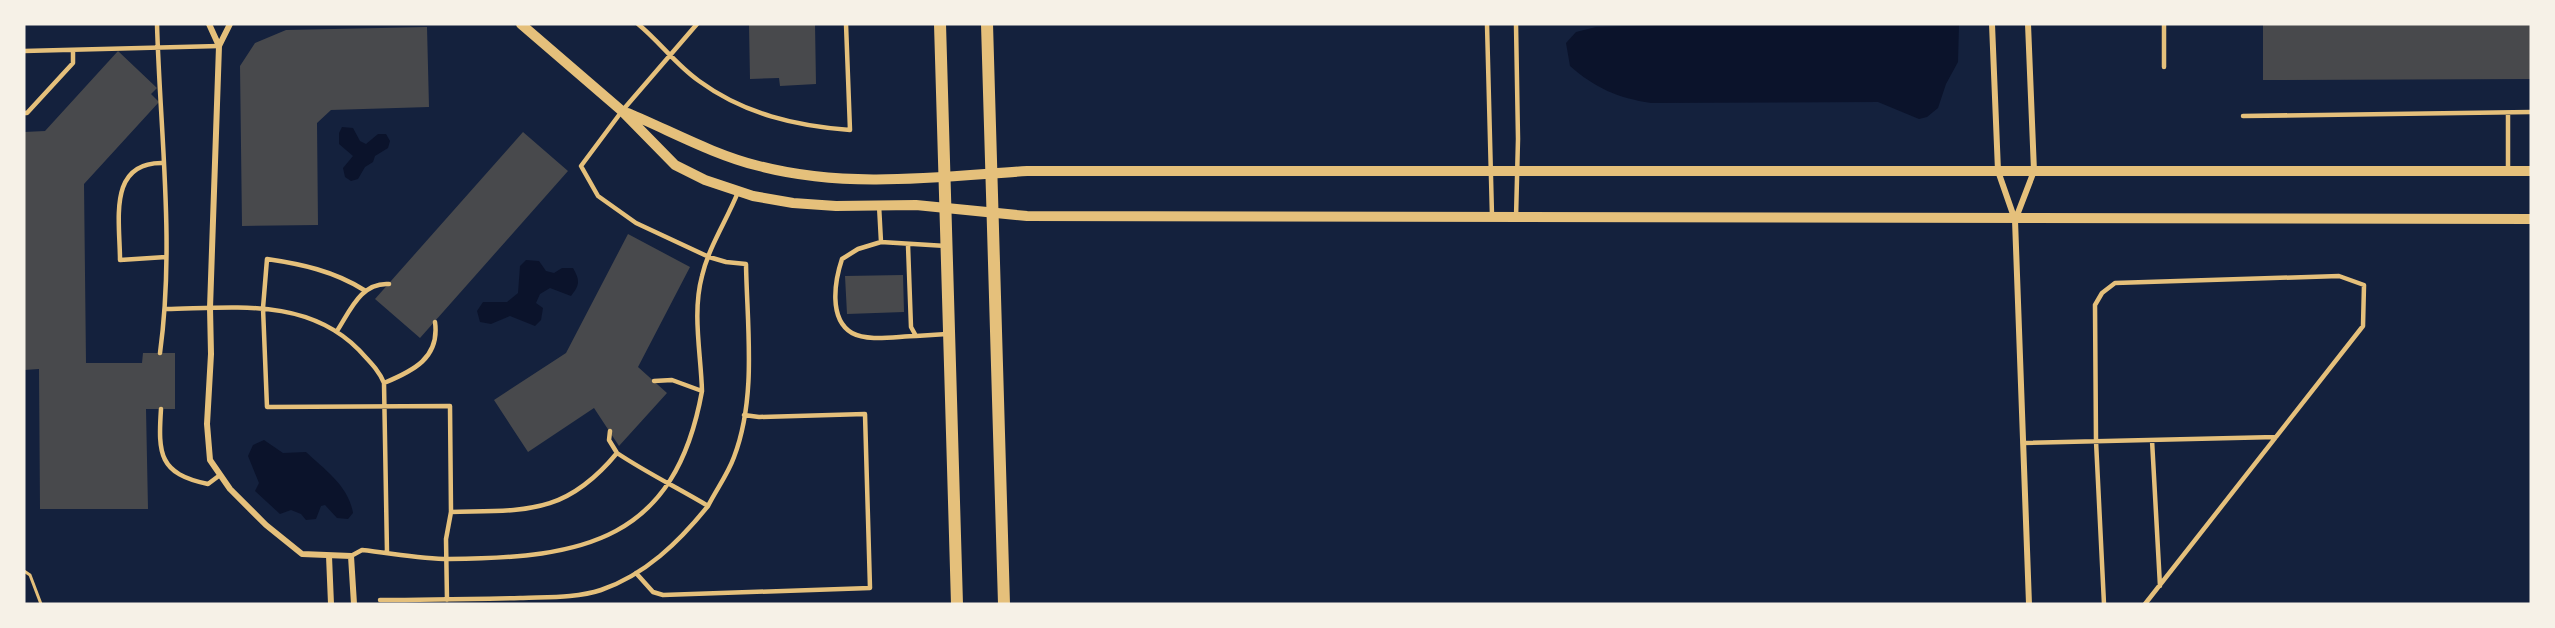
<svg xmlns="http://www.w3.org/2000/svg" width="2555" height="628" viewBox="0 0 2555 628" font-family="Mulish,sans-serif">
<style>
.water{fill:#0b132b}
.building{fill:#48494c}
.lines{fill:none;stroke-linecap:round;stroke-linejoin:round}
.path{stroke:#e5c07b;stroke-width:3}
.service{stroke:#e5c07b;stroke-width:4.5}
.minor{stroke:#e5c07b;stroke-width:6}
.tertiary{stroke:#e5c07b;stroke-width:10}
.secondary{stroke:#e5c07b;stroke-width:12}
</style>
<rect width="100%" height="100%" fill="#14213d"/>
<path class="water" d="M1689,24h270l-1,38 -12,22 -8,24 -11,9 -8,2 -41,-17 -227,1c-33,-5 -56,-15 -81,-37l-4,-23 10,-11 20,-5z
M342,127l11,1 7,13 6,3 12,-10h8l4,7 -2,7 -13,8 -2,6 -8,5 -7,12 -7,2 -6,-4 -2,-9 10,-12 -14,-12v-11z
M526,260l13,1 7,10 8,2 8,-5h11c7,12 7,17 -2,28l-21,-8 -10,6 -4,9 7,5 -2,12 -6,6 -25,-10 -19,8 -11,-2 -3,-11 6,-9h24l11,-9 2,-27z
M264,440l19,13 23,-1c18,17 43,34 47,61l-5,6 -11,-1 -12,-13 -4,1 -5,13 -10,1 -5,-6 -10,-4 -11,4 -25,-23 4,-8 -11,-27 5,-11z"/>
<path class="building" d="M749,24h66l1,60 -36,2 -1,-8 -29,1z
M2263,24h268v55l-268,1z
M427,27l2,80 -98,3 -14,13 1,102 -76,1 -2,-160 15,-23 31,-13z
M118,51l39,37 -6,6 8,8 -75,82 2,179h56l1,-10h32v56h-29l2,100h-108l-1,-140 -15,1v-238l21,-1z
M523,132l45,39 -148,167 -45,-39z
M628,234l62,33 -52,100 29,26 -48,53 -25,-38 -66,44 -34,-52 72,-47z
M903,275l1,37 -57,2 -2,-38z"/>
<g class="lines">
<path class="path" d="M24,571l6,4 11,29"/>
<path class="service" d="M157,24c3,109 18,219 3,329
M638,24c22,18 38,41 61,57 45,33 97,45 151,49l-4,-106
M697,24l-75,87 -41,55 17,30 38,27 73,34 17,5 20,2c1,62 11,133 -12,193 -6,17 -18,33 -26,49
M1487,24l5,192
M1516,24l2,115 -2,79
M2164,24v43
M24,51l195,-5
M24,113h3l46,-50v-13
M2508,113v57
M2243,116l288,-4
M164,163c-57,-2 -44,58 -44,97l46,-3
M879,205l2,37 65,4
M881,242l-23,7 -16,10c-7,21 -14,60 10,74 16,9 46,3 64,3
M908,245l3,82 5,9 31,-2
M364,290c-30,-19 -63,-26 -97,-31l-4,49 4,99 183,-1 1,106c74,-2 114,4 166,-59 30,20 61,35 91,53 -29,36 -63,69 -107,84 -24,8 -53,7 -78,8 -48,1 -95,2 -143,2
M166,309c67,-1 141,-12 193,41 10,11 20,20 25,33l3,169
M337,331c13,-20 24,-49 52,-47
M384,383c29,-12 56,-25 51,-61
M702,391c-1,-37 -10,-78 0,-115 7,-30 25,-56 36,-84
M161,409c-3,45 -2,65 47,75l12,-9
M610,431l-1,9 8,13
M2152,440l8,146
M2023,443l253,-6
M351,556l11,-6c29,3 59,9 87,9 135,-1 226,-18 253,-168l-30,-11 -18,1
M636,573l17,19 10,3 207,-7 -5,-174 -106,3 -15,-2
M447,600l-1,-61 5,-27
M2104,604l-8,-163 -1,-136 7,-12 13,-10 224,-7 25,9 -1,41 -218,278"/>
<path class="minor" d="M209,24l10,22
M230,24l-11,22 -9,262 1,46 -4,70 3,36 20,29 36,36 36,29 49,2 3,48
M1992,24l6,147 17,49 14,384
M2016,218l18,-47 -6,-147
M329,556l2,48"/>
<path class="tertiary" d="M521,24l101,87 53,54 30,15 48,16 40,7 43,3 80,-1 111,11 1504,3
M628,113c43,18 86,42 131,53 88,23 179,11 268,5h1504"/>
<path class="secondary" d="M940,24l17,580
M987,24l17,580"/>
</g>
<rect width="2555" height="628" fill="none" stroke="#f6f1e7" stroke-width="51"/>
</svg>
